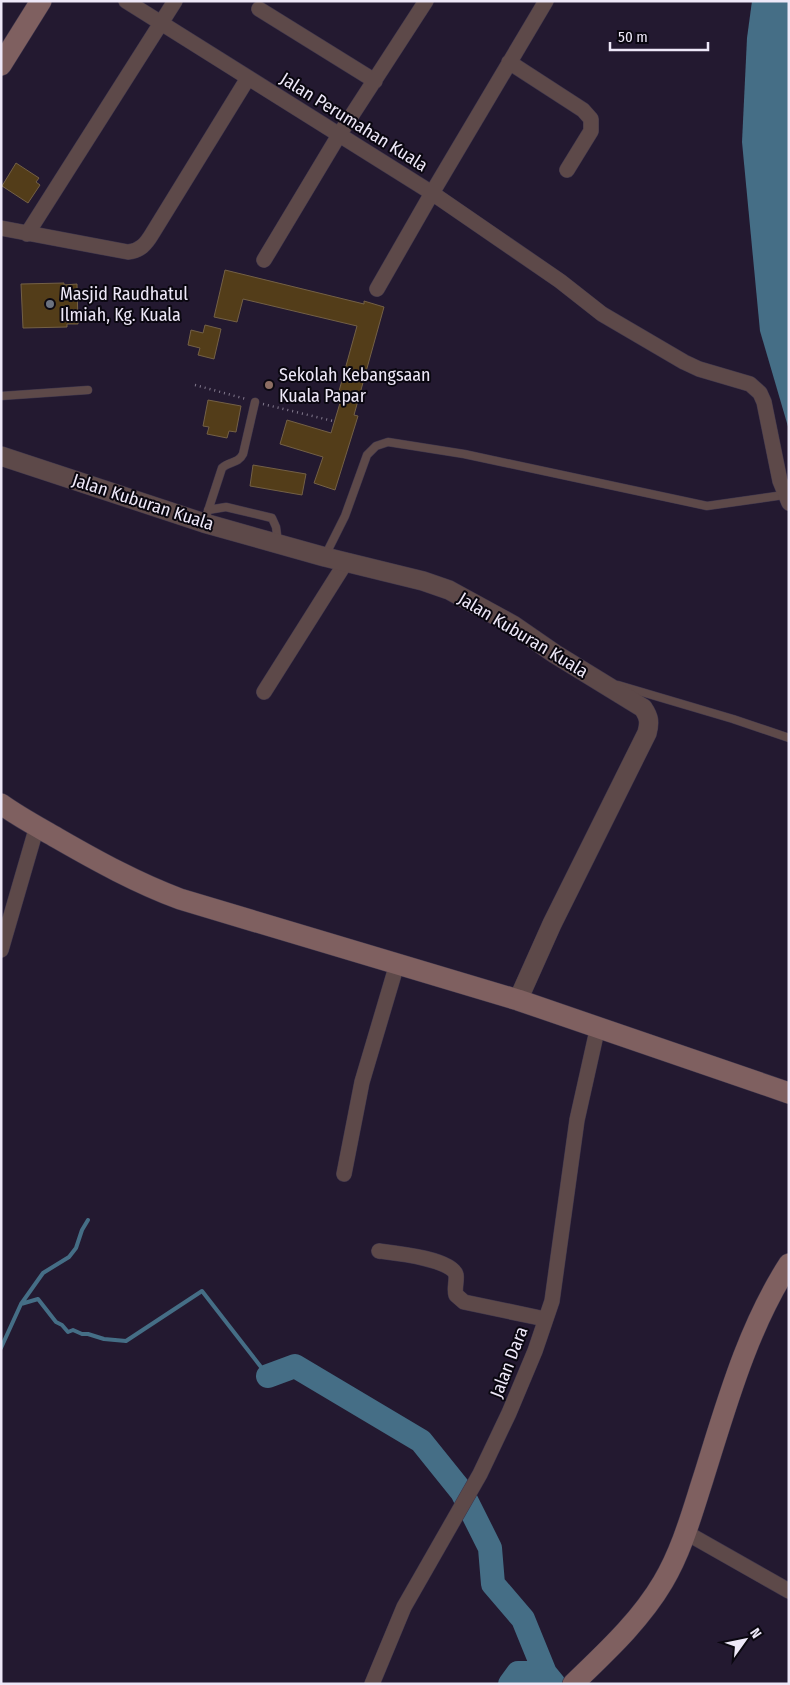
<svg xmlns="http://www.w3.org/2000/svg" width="790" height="1685" viewBox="0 0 790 1685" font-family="'Fira Sans Condensed',sans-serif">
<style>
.water{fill:#456e86}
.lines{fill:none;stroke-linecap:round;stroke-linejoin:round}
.stream{stroke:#456e86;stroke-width:4}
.river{stroke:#456e86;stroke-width:24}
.building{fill:#533d19;stroke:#736046}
.service-casing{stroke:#3f364c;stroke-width:9}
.minor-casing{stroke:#3f364c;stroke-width:16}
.tertiary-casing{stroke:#3f364c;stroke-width:20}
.secondary-casing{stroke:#3f364c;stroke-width:22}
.path{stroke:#837a8e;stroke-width:2.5;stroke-dasharray:1 4;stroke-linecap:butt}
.service{stroke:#5d4949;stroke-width:8}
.minor{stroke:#5d4949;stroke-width:15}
.tertiary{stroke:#5d4949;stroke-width:19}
.secondary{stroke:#7f6060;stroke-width:21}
.worship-dot{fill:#6b7280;stroke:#0a0710;stroke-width:2}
.education-dot{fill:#8d6e63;stroke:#0a0710;stroke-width:2}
.labels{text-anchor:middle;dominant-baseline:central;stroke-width:4;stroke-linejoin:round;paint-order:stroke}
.street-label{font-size:18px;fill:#eee8f8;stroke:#0a0710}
.poi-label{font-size:18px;fill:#eee8f8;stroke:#0a0710;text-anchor:start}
</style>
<rect width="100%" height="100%" fill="#231930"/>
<path class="water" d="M752,1h37v429l-29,-99 -18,-189 5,-104z"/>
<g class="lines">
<path class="stream" d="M21,1304l17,-5 18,23 6,3 6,7 5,-2 9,4h6l16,5 22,2 76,-50 66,85
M1,1348l20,-44 22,-31 26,-16 7,-9 6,-18 6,-10"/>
<path class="river" d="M268,1376l27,-10 126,75 41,51 28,56 3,36 30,35 22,54 9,11
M510,1684l8,-11h27"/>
</g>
<path class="building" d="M16,163l23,15 -3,4 4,3 -12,18 -26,-17z
M225,270l139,34v-3l20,6 -30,108 4,1 -23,74 -21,-7 9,-26 -43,-13 7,-24 44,13 9,-30 -4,-1 21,-76 -114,-27 -6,23 -23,-5z
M64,283v2l13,-1 1,40h-11v3l-44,1 -2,-44z
M205,325l16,4 -7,30 -16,-4 2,-7 -12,-3 3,-15 12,3z
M208,400l33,6 -5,26 -7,-1 -2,7 -20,-4 2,-7 -6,-1z
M253,465l53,9 -4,21 -52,-9z"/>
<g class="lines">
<g class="service-casing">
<path id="service" d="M1,396l87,-6
M208,510l18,-3 46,11 4,9 2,15
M204,523l18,-55c7,-7 16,-4 21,-14l12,-52
M325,556l20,-40 22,-61 9,-9 12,-4 76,12 243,52 77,-11
M618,685l115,34 56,19"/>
</g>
<g class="minor-casing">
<path id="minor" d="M126,1l306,192 128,88 42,33 82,48 15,7 51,15 10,9 4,9 16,79 9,22
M259,9l116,72
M509,62l74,48 8,9v12l-24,39
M1,228l127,24c12,-1 18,-8 24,-18l96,-156
M27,234l148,-233
M264,260l75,-125 87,-134
M377,289l55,-96 114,-192
M264,692l82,-130
M1,950l36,-124
M344,1174l18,-92 35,-118
M379,1251c16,2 73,8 77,24 1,6 -2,14 0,20l8,7 81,17
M685,1532l104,59
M372,1684l32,-77 76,-133 29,-61 26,-62 17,-50 25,-181 21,-94"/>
</g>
<g class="tertiary-casing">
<path id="tertiary" d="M1,456l203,67 121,34 98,24 26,9 64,35 42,29 88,54c6,9 7,14 4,25l-95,191 -34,76"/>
</g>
<g class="secondary-casing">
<path id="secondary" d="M1,65l40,-64
M1,804c18,13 37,23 56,34 40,23 80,45 123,61l338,101 271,93
M573,1684c33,-32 67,-63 90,-102 19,-32 29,-69 40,-103 23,-73 44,-150 86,-215"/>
</g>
<path class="path" d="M195,385l51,14
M263,404l70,17"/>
<use href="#service" class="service"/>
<use href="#minor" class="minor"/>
<use href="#tertiary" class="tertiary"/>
<use href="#secondary" class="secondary"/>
</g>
<circle class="worship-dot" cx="50" cy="304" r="5"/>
<circle class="education-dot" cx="269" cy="385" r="5"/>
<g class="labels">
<g class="street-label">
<text transform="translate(354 122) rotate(32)">Jalan Perumahan Kuala</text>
<text transform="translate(143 502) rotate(18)">Jalan Kuburan Kuala</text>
<text transform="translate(523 635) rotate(31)">Jalan Kuburan Kuala</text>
<text transform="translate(509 1362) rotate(-69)">Jalan Dara</text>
</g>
<g class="poi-label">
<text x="60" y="294">Masjid Raudhatul<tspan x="60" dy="21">Ilmiah, Kg. Kuala</tspan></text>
<text x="279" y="375">Sekolah Kebangsaan<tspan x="279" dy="21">Kuala Papar</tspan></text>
</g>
</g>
<rect width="790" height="1685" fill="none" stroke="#eee8f8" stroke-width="5"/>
<g transform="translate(745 1640) rotate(57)" stroke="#0a0710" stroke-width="4" paint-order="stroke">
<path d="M0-4L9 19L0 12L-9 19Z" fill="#eee8f8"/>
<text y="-8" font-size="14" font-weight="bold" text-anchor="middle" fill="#eee8f8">N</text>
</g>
<path d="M610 42v8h98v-8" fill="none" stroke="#eee8f8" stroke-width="2.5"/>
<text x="618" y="42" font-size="15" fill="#eee8f8" stroke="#0a0710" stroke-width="4" paint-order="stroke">50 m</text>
</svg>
